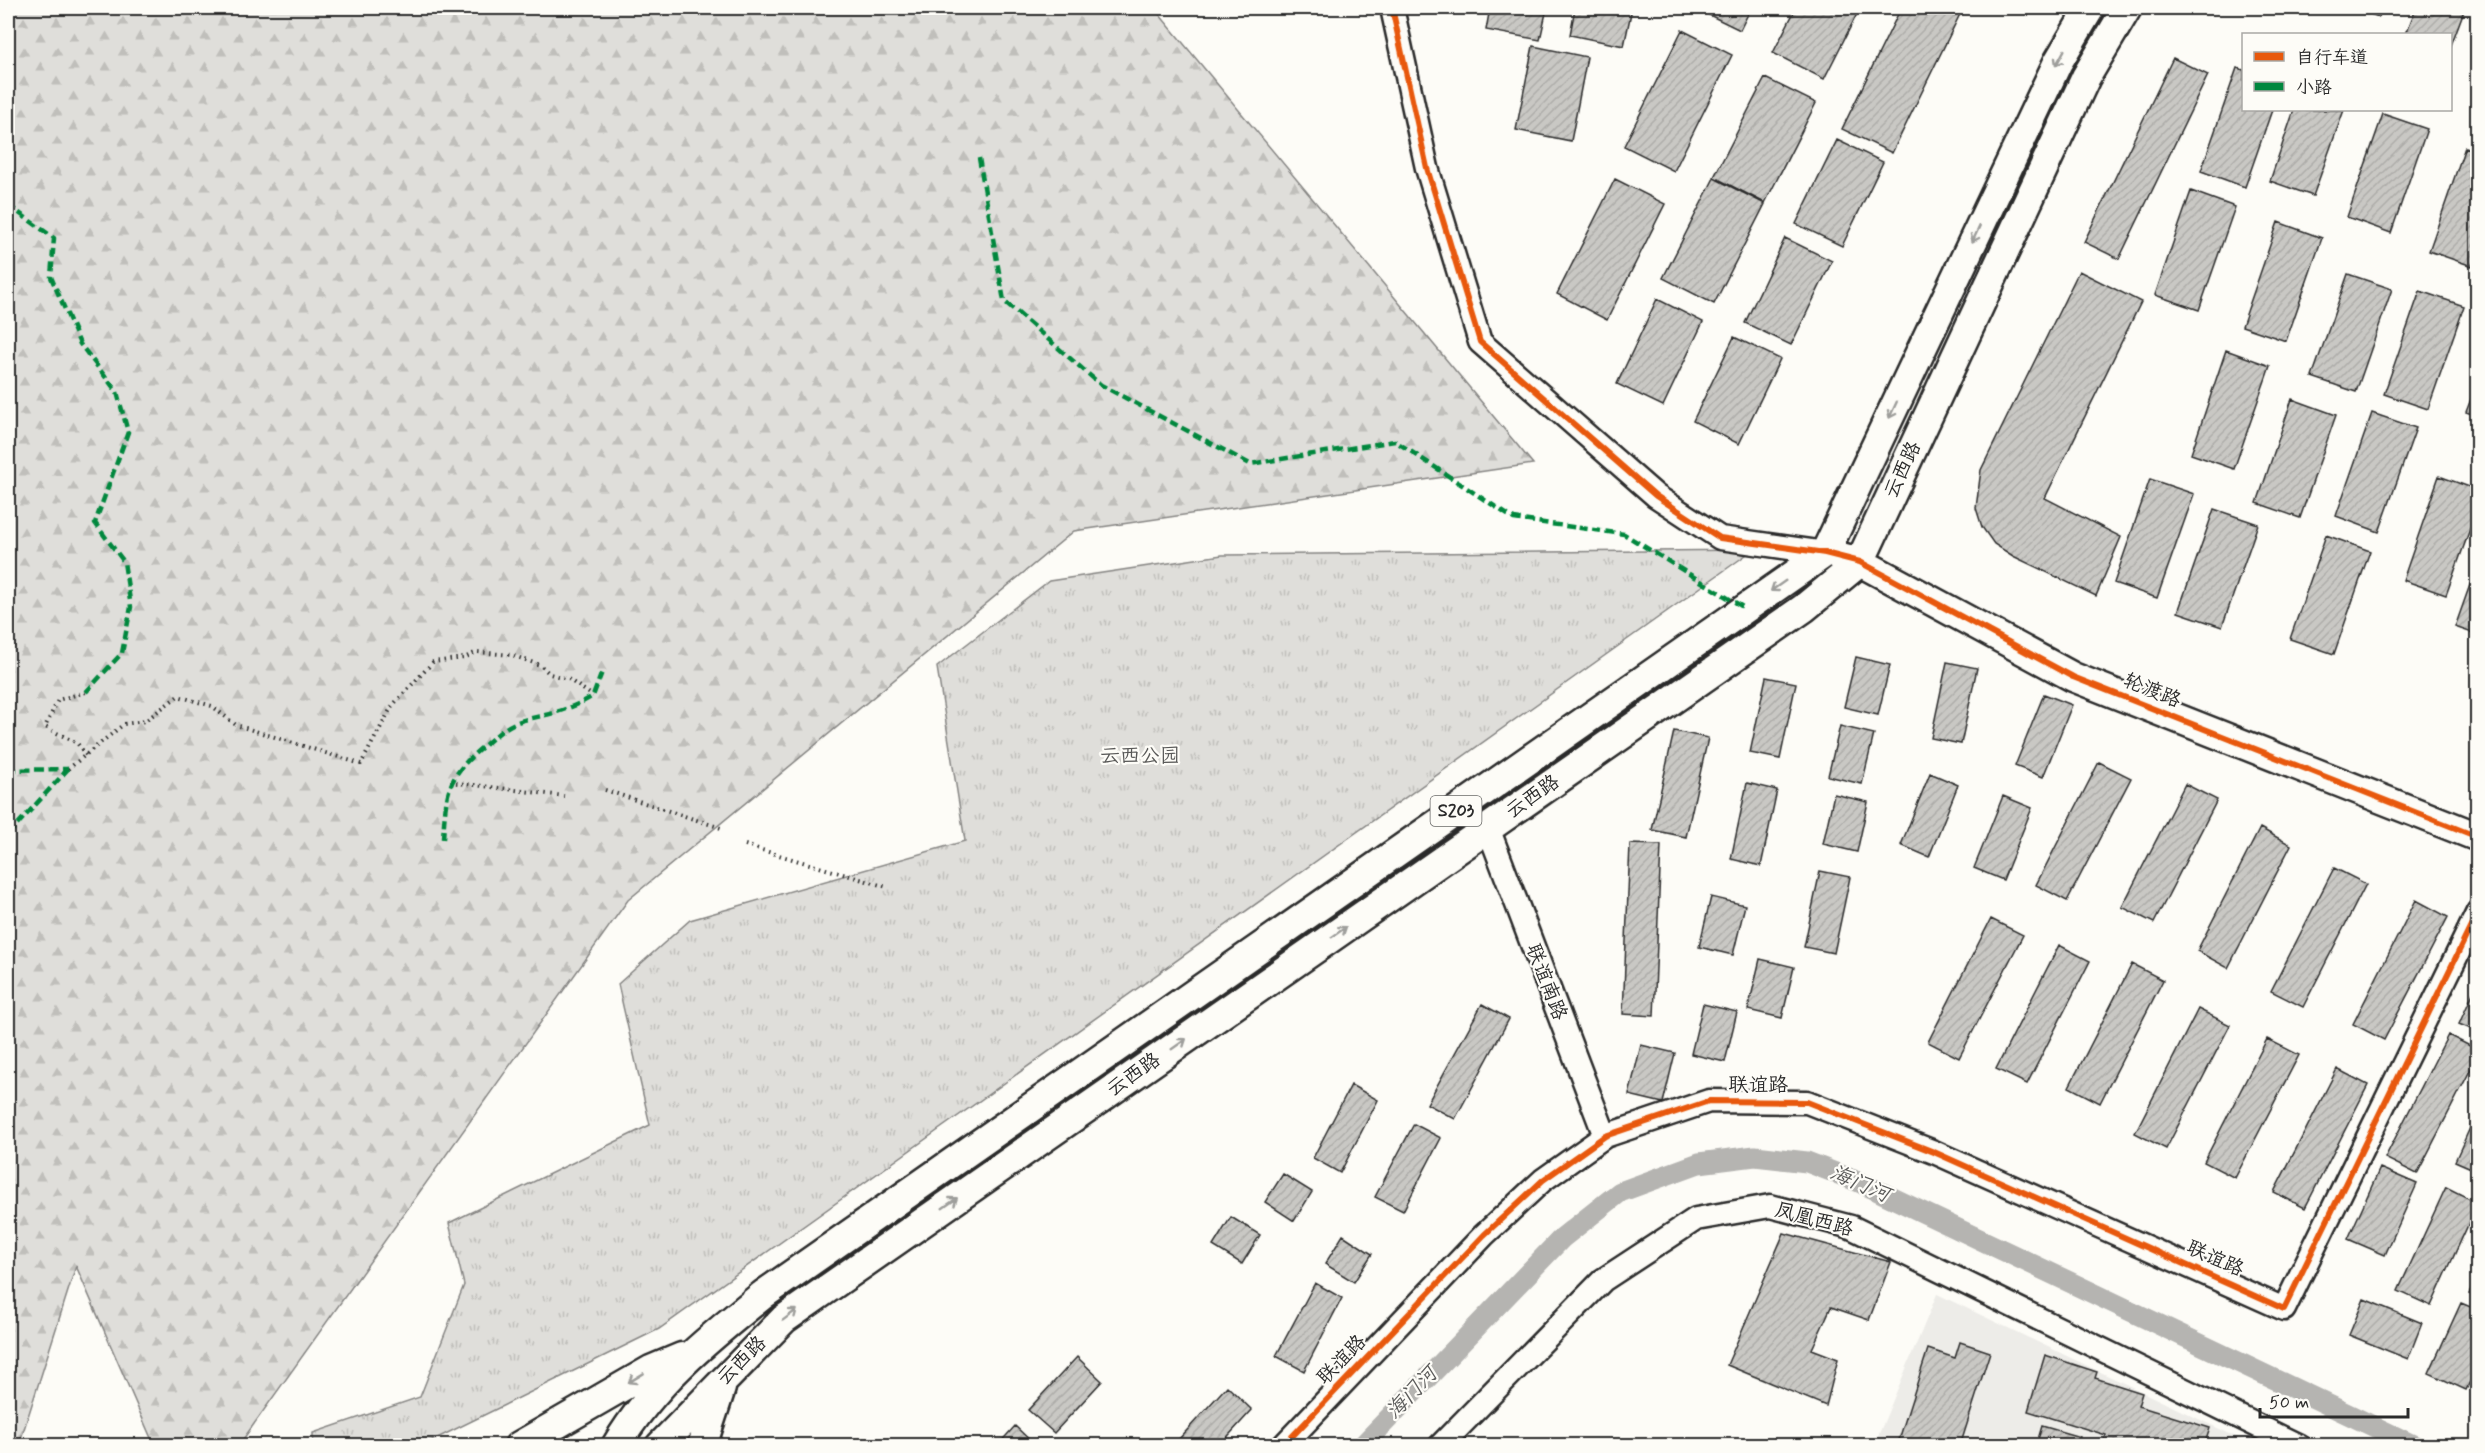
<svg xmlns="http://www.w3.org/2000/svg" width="2485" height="1453" viewBox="0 0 2485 1453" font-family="Mynerve,'LXGW WenKai TC',sans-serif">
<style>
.built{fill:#edece8}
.grass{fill:url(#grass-tufts);stroke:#858482;stroke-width:1.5}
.forest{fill:url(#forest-firs);stroke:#858482;stroke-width:1.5}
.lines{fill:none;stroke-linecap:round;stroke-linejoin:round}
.canal{stroke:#b5b4b1;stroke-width:21}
.building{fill:url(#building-hatch);stroke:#2b2b2b;stroke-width:1.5}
.minor-casing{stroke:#2b2b2b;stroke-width:27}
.major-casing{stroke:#2b2b2b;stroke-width:33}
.path{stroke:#2b2b2b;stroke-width:4;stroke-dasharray:1.5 4.5;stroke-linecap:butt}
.minor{stroke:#fdfcf7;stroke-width:22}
.major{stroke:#fdfcf7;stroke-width:28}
.quiet{stroke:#00873e;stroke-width:4.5;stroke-dasharray:9 4.5;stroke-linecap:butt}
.cycleway-casing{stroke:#fdfcf7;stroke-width:10}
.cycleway{stroke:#e8590c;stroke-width:6}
.oneway{stroke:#9e9e9b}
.labels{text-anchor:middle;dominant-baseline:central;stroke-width:4.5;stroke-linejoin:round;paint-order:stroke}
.shield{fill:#fdfcf7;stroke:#6a6a68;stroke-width:1.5}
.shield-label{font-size:18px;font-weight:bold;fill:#2b2b2b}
.street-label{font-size:20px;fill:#2b2b2b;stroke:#fdfcf7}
.park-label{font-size:20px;fill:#585857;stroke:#fdfcf7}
.water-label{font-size:21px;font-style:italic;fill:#5b5b5a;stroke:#fdfcf7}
</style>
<defs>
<pattern id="grass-tufts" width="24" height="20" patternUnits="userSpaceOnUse" patternTransform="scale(1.5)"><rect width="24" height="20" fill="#dfdeda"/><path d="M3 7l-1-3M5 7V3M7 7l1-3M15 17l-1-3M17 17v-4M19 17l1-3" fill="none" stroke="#c0bfbb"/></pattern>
<pattern id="forest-firs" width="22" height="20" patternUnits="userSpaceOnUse" patternTransform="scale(1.5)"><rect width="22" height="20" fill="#dfdeda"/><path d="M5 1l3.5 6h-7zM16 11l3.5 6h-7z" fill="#c0bfbb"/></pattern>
<pattern id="building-hatch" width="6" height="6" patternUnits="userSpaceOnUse" patternTransform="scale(1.5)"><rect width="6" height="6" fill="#c9c8c4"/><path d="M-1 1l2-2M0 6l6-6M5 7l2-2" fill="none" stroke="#adaca9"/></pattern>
</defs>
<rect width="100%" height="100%" fill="#fdfcf7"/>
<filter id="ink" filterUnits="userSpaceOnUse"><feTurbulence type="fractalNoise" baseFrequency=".0167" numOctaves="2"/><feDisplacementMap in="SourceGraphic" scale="12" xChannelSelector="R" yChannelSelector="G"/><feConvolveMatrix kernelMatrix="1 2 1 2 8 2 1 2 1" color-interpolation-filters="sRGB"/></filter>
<g filter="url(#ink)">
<path class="built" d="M1937,1294l316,151 -379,1z"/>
<path class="grass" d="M1753,550l-1094,779 -236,116 -110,1v-13l107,-36 44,-112 -15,-62 201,-98 -32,-141 72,-64 275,-79 -28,-174 112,-86 173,-26z"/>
<path class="forest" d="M8,8h1146l379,456 -459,67 -446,369 -389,545h-85l-78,-179 -57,179h-11z"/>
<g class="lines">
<path class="canal" d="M1362,1446l200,-208 58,-46 79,-29 56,-7 52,6 52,20 556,264"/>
</g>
<path class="building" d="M1490,8h57l-7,32 -54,-10z
M1575,8h57l-8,38 -54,-11z
M1695,8h56l-11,22z
M1796,8h64l-36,71 -51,-26z
M1901,8h62l-71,145 -50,-24z
M2352,8h30l-3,9z
M2416,8h49l-15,40v-14h-44z
M1682,30l50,25 -58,116 -50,-25z
M1533,46l54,11 -16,84 -55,-11z
M2173,58l35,17 -89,184 -35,-17z
M2237,68l7,2v40h28l-27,77 -44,-16z
M1765,78l51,25 -51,100 -51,-26z
M2294,110h50l-31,86 -43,-15z
M2383,114l44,15 -36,104 -44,-16z
M1837,140l46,22 -41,84 -46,-22z
M2465,147l13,5v99l-6,15 -43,-15z
M1714,178l51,26 -51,100 -51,-26z
M1615,179l50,25 -58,116 -50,-26z
M2191,191l44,16 -36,103 -44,-15z
M2278,222l44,16 -36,103 -44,-15z
M1785,238l47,23 -41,84 -46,-22z
M2079,271l62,31 -96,196 76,39 -25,59 -83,-40 -19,-12 -12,-17 -6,-19 5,-38z
M2348,274l44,15 -36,103 -44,-15z
M2420,291l44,15 -36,103 -44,-15z
M1657,299l46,23 -40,84 -46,-22z
M1734,337l46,22 -41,85 -46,-23z
M2226,350l44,16 -36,103 -43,-15z
M2478,381v35l-12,-4z
M2292,399l44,16 -36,103 -43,-15z
M2372,413l44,15 -37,104 -43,-16z
M2439,476l39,14v17l-32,88 -43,-15z
M2150,479l44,15 -37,104 -43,-15z
M2214,509l44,15 -36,103 -44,-15z
M2326,535l44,16 -36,103 -44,-15z
M2471,582l7,3v50l-23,-8z
M1856,657l34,8 -12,50 -34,-8z
M1947,662l30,6 -16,76 -30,-6z
M1766,677l30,6 -16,76 -30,-6z
M2044,694l28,11 -29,72 -28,-11z
M1840,726l34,8 -12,50 -34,-8z
M1674,731l34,7 -22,99 -34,-7z
M2099,762l32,16 -64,123 -31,-16z
M1930,773l28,12 -29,72 -28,-12z
M1747,783l30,7 -16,76 -30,-7z
M2185,784l32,16 -63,123 -32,-16z
M1834,794l34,8 -11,50 -34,-8z
M2003,796l29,12 -29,72 -29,-12z
M2260,828l31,17 -63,123 -31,-17z
M1630,844l31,1 -7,171 -31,-2z
M2334,868l32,16 -63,123 -32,-16z
M1820,871l30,6 -16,76 -30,-6z
M1711,897l34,8 -12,50 -34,-8z
M2416,900l32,17 -64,123 -31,-16z
M1991,919l32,16 -64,123 -31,-16z
M2059,945l31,16 -63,123 -31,-15z
M1760,959l34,8 -12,51 -34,-8z
M2132,964l31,16 -63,123 -31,-16z
M2478,982v50l-19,-8z
M1482,1004l27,15 -54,100 -28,-15z
M1703,1004l34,8 -12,50 -34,-8z
M2198,1009l32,16 -64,124 -31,-16z
M2448,1035l30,15v5l-61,119 -32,-16z
M2267,1039l32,16 -64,123 -31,-16z
M1641,1045l34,8 -12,50 -34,-8z
M2337,1069l31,16 -63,123 -31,-16z
M1351,1085l27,15 -38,73 -27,-15z
M2478,1110v61l-23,-10z
M1414,1124l27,14 -38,73 -28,-14z
M2380,1168l37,16 -32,71 -37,-16z
M1283,1174l29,18 -18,29 -29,-19z
M2446,1187l32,16 -47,103 -33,-15z
M1231,1217l29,18 -18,29 -29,-18z
M1784,1233l107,29 -22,58 -38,-13 -19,42 26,10 -12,47 -99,-41z
M1343,1235l29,19 -18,28 -29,-18z
M2478,1276v21l-9,-3z
M1315,1283l27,15 -38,73 -28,-15z
M2364,1299l58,24 -14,36 -59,-24z
M2461,1303l17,7v55l-12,25 -37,-17z
M1960,1342l30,10 -30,94h-63l31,-97 27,9z
M2045,1355l52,17 -2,6 47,15 -4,13 72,22 -6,18h-101l3,-11 -78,-24z
M1077,1357l25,24 -48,52 -26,-23z
M1227,1386l25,24 -33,36h-33l-7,-7z
M1015,1426l21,20h-39z
M2042,1426l38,11 -3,9h-41z"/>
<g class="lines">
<g class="minor-casing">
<path id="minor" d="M1392,8l35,160 53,174 176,154 64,42 105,15
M1488,828l117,308
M1283,1446l201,-211 59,-55 62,-44 104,-35 98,1 127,50 350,157 194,-397
M1440,1446l163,-166 93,-61 74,-13 81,21 448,219"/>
</g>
<g class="major-casing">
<path id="major" d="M1841,557l19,5 213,115 405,160
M519,1446l132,-76 31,-13
M616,1446c37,-63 92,-107 148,-152l1061,-741 233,-491 32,-54
M660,1446l124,-127 1020,-711 56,-46 226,-485 41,-69
M702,1446l19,-58"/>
</g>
<path class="path" d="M86,755l-9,-12 -32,-16 13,-27 28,-8
M68,769l56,-45 21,-3 33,-25 34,10 24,19 125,39 31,-58 41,-44 31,-4 13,-6 34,3 29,10 10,9 18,5 25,17
M450,782l114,14
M605,790l119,39
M745,845l142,42"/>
<use href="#minor" class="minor"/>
<use href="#major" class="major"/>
<path class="quiet" d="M979,158l25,143 97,84 149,79 145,-23 119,78 110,15 122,75
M8,205l46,33 -3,39 29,67 37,48 11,40 -33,91 29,39 7,45 -9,46 -36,39
M8,770l60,-1
M8,835l60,-66
M443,839c3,-49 4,-63 43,-95 14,-12 23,-21 42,-25 23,-5 44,-10 65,-23l9,-24"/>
<g class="cycleway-casing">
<path id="cycleway" d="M1392,8l35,160 53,174 176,154 64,42 105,15 35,9 213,115 405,160
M1283,1446l201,-211 59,-55 62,-44 104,-35 98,1 127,50 350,157 194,-397"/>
</g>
<use href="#cycleway" class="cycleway"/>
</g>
<defs><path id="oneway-shaft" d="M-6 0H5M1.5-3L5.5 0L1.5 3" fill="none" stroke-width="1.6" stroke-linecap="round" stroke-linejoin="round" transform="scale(1.5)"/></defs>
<g class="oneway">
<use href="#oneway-shaft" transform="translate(2060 58) rotate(119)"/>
<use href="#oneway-shaft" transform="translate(1976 234) rotate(115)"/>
<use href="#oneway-shaft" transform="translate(1893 410) rotate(115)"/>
<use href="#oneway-shaft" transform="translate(1778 586) rotate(145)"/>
<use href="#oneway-shaft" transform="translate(1339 932) rotate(-35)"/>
<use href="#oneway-shaft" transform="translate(1179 1044) rotate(-35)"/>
<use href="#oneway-shaft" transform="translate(950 1203) rotate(-35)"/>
<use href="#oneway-shaft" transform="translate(790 1315) rotate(-37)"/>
<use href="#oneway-shaft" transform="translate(636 1378) rotate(149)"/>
</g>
</g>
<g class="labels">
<rect class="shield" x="1430.5" y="796" width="51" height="30" rx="4.5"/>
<g class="shield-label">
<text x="1456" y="811">S203</text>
</g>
<g class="street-label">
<text transform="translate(1903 470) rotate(-65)">云西路</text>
<text transform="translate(2152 691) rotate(22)">轮渡路</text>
<text transform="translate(1533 797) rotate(-35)">云西路</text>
<text transform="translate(1546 982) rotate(69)">联谊南路</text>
<text transform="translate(1134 1075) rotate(-35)">云西路</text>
<text x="1758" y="1085">联谊路</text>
<text transform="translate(1814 1220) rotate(15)">凤凰西路</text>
<text transform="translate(2215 1259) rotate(24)">联谊路</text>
<text transform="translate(1342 1360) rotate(-46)">联谊路</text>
<text transform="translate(742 1361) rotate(-45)">云西路</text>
</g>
<g class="park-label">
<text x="1140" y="756">云西公园</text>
</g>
<g class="water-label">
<text transform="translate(1860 1184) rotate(23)">海门河</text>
<text transform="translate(1412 1393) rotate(-46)">海门河</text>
</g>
</g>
<rect width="2485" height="1453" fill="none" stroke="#fdfcf7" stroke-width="30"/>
<rect x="15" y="15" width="2455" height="1423" fill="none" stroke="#2b2b2b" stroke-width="2" filter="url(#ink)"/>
<rect x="2242" y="33" width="210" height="78" fill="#fdfcf7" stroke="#a9a8a5" stroke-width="1.5"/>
<rect x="2254" y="52" width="30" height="9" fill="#e8590c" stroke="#a9a8a5" stroke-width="1.5"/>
<text x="2296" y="63" font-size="18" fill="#2b2b2b">自行车道</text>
<rect x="2254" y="82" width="30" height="9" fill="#00873e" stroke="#a9a8a5" stroke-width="1.5"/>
<text x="2296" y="93" font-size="18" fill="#2b2b2b">小路</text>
<path d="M2260 1408v9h148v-9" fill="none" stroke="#2b2b2b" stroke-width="3"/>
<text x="2269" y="1408" font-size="18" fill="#2b2b2b" stroke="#fdfcf7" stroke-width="4.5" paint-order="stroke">50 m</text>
</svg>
